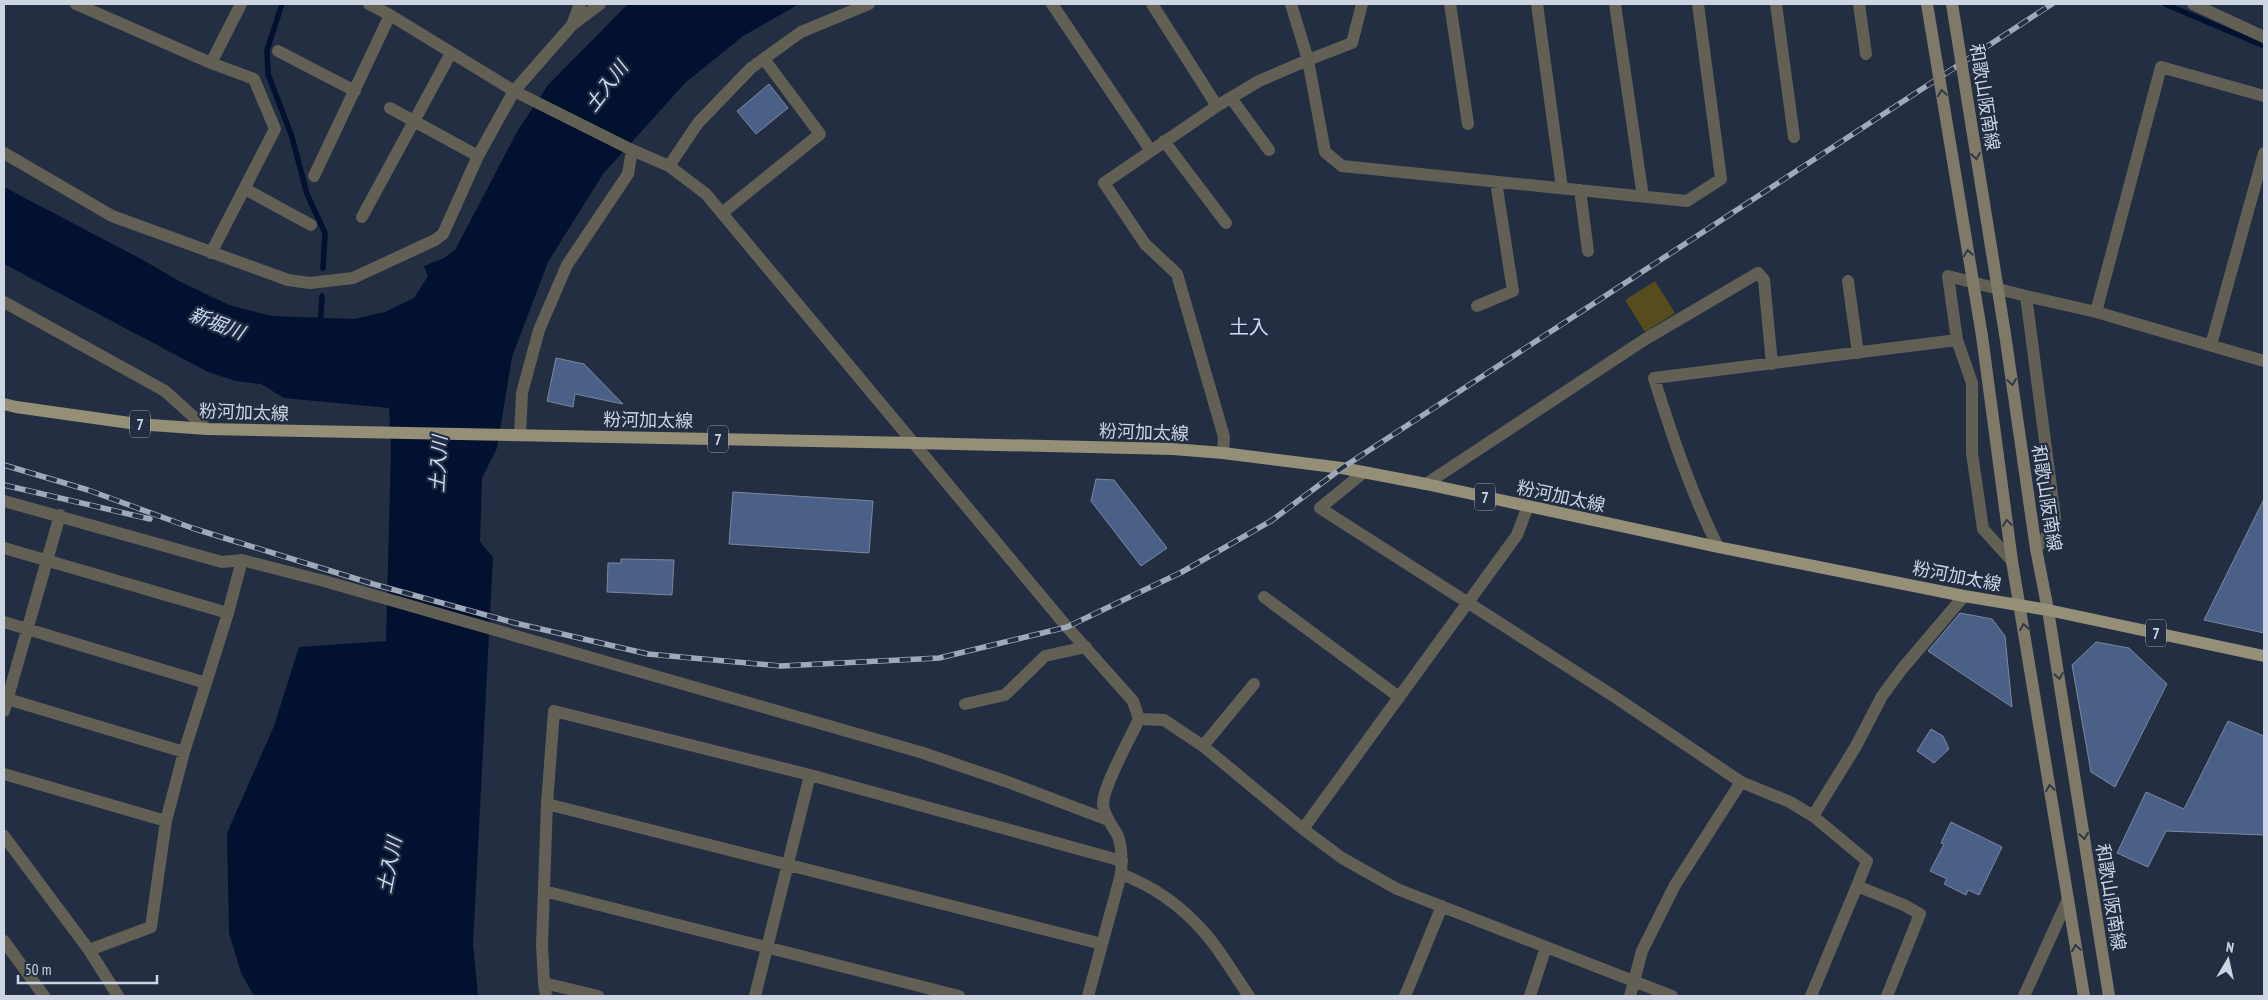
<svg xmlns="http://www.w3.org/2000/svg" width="2268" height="1000" viewBox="0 0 2268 1000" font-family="'PT Sans Narrow','Noto Sans JP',sans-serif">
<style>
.green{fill:#574c1e}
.water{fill:#031130}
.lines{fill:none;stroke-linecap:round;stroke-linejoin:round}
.stream{stroke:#031130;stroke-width:5.5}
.building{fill:#4b6086;stroke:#7a87a0}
.minor{stroke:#625f54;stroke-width:12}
.tertiary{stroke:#625f54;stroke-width:12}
.secondary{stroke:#7f7a68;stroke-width:12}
.primary{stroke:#958f77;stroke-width:12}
.rail-casing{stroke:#a0a9b8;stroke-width:5.5}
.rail{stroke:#232e43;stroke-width:4;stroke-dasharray:11;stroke-linecap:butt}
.secondary-bridge{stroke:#7f7a68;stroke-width:12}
.oneway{stroke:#313949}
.labels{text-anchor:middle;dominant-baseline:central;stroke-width:4.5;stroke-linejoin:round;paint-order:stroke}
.shield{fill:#232e43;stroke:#9aa3b2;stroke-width:1}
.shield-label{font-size:16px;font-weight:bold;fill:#cdd5e2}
.street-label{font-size:18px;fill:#cdd5e2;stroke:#232e43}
.water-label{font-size:19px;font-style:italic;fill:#ccdaf3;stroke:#232e43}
.quarter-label{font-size:20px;fill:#cbdaf6;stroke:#232e43}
</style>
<rect width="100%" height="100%" fill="#232e43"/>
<path class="green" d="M1655,281l20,32 -30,19 -20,-32z"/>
<path class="water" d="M628,4h171l-56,32 -58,47 -82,91 -55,88 -36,95 -15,91 -15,30 -2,64 13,15 -20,387 5,52h-224l-13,-23 -12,-40 -2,-100 47,-107 25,-79 87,-6 5,-194 -2,-39 -105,-10 -23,-14 -25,-3 -28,-9 -204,-108v-77l139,73 36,21 50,24 43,11 82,3 31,-7 29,-14 14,-22 -4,-10 20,-8 11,-8 63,-120 30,-45z"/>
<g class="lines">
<path class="stream" d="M282,4l-15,46 1,24 24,63 15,57 18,39 -2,35
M2165,4l99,42
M320,324l2,-28"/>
</g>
<path class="building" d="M769,84l19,24 -32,26 -19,-23z
M556,358l28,6 39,40 -48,-10 -2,13 -26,-6z
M1096,479l18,1 53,68 -26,18 -50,-65z
M733,492l140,9 -4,52 -140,-9z
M2264,499v134l-60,-13z
M621,559l53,1 -2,35 -65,-3 1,-29h13z
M1960,613l32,6 13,17 7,71 -84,-56z
M2096,642l33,6 38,36 -52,103 -24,-15 -19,-107z
M2228,721l36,15v99l-98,-4 -18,36 -31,-14 29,-61 38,17z
M1931,729l12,7 6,13 -15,14 -17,-12z
M1951,822l51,25 -23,48 -11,-5 -2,5 -22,-11 3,-5 -17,-8 14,-27 -3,-1z"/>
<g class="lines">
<path class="minor" d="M76,4l135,59 43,16 21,50 -64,124
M369,4l21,11
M1052,4l99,147
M1152,4l65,102
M1362,4l-10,39 -44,17 17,92 17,14 345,35 34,-22 -23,-175
M1450,4l18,120
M1537,4l25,184
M1615,4l28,193
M1776,4l18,133
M1859,4l7,50
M2193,4l71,33
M572,25l28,-21
M278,51l77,40
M211,63l30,-59
M1231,98l38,52
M390,108l88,48
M1164,141l62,82
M4,153l108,63 176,64 22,3 43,-5 82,-38 8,-6 35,-78 36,-65 58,-66 8,-21
M314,176l76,-161 124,76 118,59 -4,24 -61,91 -28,65 -17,63 -2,42
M245,189l66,36
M1580,190l8,61
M722,213l98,-79 -56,-75
M362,217l89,-164
M1848,281l10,72
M2026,296l70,16 168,49
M4,302l161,89 42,38
M1477,306l36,-15 -17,-109
M2096,312l65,-245 103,29
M2211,345l53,-192
M1223,453l1,-16 -47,-163 -32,-30 -41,-61 113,-77 42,-25 49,-21 -17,-56
M1364,472l-44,36 295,189 126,85 49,20 23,14 54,45 -10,25
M1426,484l218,-144 114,-67 6,7 8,84
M4,501l218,61 20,-2 82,21 596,171 85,29 103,39
M1718,547c-27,-55 -46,-111 -64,-169l303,-38
M4,548l224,65 14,-53
M2012,561l-29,-32 -11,-76v-70l-15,-43 -9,-64 78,20 30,229 -20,24
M1264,597l135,100
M4,622l202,61 22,-70
M4,698l180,54 22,-69
M965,704l40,-9 40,-39 41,-9
M4,711l56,-196
M1139,719l25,1 39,26 100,83 39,29 55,31 275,107
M1203,746l51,-62
M4,774l162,47
M810,775l-256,-64 -7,93 555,140
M547,804l-5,141 2,38 54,13
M1813,816l43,-70 26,-50 20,-27 62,-73
M1303,829l214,-294 11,-29
M4,836l85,114
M1121,874c32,12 61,33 83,58 17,19 30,43 45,64
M544,891l415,105
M544,983l2,13
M118,996l-29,-46 62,-23 15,-106 18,-69
M755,996l55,-221 312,86
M1405,996l37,-90
M1530,996l16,-49
M1630,996l12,-45 33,-66 66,-103
M1811,996l46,-110 47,19 16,9 -33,82
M2024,996l44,-97"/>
<path class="tertiary" d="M632,150l37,16 37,28 361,433 66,74 6,18c-8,18 -36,67 -36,85 1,13 10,22 15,32 4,11 4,26 3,38l-33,122
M669,166l29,-43 53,-55 50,-36 68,-28
M4,941l40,55"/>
<path class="secondary" d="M2005,334l31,215 12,61 61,386
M1982,336l30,225 72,435"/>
<path class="primary" d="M4,404l12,3 121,17 70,5 708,14 258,6 50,4 119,15 84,16 292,63 246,49 84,14 216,46"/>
<g class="rail-casing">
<path id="rail" d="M4,465l84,25 104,38 181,56 142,39 133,31 133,12 158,-8 128,-31 115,-55 89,-51 71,-53 710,-464
M4,485l146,34"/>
</g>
<use href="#rail" class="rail"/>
<path class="secondary-bridge" d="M1927,4l55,332
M1952,4l53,330"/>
</g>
<defs><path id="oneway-chevron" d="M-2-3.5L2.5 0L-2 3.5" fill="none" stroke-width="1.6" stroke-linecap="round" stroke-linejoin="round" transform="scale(1.25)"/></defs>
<g class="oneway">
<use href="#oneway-chevron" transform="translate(1942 93) rotate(-99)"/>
<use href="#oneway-chevron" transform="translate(1976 156) rotate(81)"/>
<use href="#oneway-chevron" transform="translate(1968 253) rotate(-99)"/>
<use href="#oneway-chevron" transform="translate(2012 382) rotate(82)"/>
<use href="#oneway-chevron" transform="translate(2007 523) rotate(-98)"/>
<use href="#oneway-chevron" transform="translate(2024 627) rotate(-99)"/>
<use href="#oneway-chevron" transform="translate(2059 676) rotate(81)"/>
<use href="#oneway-chevron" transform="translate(2050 788) rotate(-99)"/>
<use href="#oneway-chevron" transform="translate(2084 836) rotate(81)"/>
<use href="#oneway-chevron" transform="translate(2076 948) rotate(-99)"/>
</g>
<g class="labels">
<g class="shield">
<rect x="130" y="410.5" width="20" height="27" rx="4"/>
<rect x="708" y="425.5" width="20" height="27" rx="4"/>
<rect x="1475" y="483.5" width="20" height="27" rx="4"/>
<rect x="2146" y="619.5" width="20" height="27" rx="4"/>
</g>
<g class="shield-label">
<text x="140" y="424">7</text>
<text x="718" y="439">7</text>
<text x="1485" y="497">7</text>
<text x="2156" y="633">7</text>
</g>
<g class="street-label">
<text transform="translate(1985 97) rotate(81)">和歌山阪南線</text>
<text transform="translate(244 412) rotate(2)">粉河加太線</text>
<text transform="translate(648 420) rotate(1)">粉河加太線</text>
<text transform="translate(1144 432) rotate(2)">粉河加太線</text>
<text transform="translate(1561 496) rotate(12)">粉河加太線</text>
<text transform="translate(2047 498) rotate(81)">和歌山阪南線</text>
<text transform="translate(1957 576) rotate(11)">粉河加太線</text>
<text transform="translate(2111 897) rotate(81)">和歌山阪南線</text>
</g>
<g class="water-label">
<text transform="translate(606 86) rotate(-53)">土入川</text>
<text transform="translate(217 323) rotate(21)">新堀川</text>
<text transform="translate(438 464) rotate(-87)">土入川</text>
<text transform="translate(389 865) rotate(-79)">土入川</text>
</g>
<g class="quarter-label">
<text x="1249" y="327">土入</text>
</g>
</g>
<rect width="2268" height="1000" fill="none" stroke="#cdd5e2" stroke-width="10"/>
<g transform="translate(2228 960) rotate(9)" stroke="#232e43" stroke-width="4" paint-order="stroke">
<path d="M0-4L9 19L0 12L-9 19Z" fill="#cdd5e2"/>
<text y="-8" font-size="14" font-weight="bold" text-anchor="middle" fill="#cdd5e2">N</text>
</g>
<path d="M18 975v8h139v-8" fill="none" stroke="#cdd5e2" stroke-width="2.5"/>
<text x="25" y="975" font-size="15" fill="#cdd5e2" stroke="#232e43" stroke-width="4" paint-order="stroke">50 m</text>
</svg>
